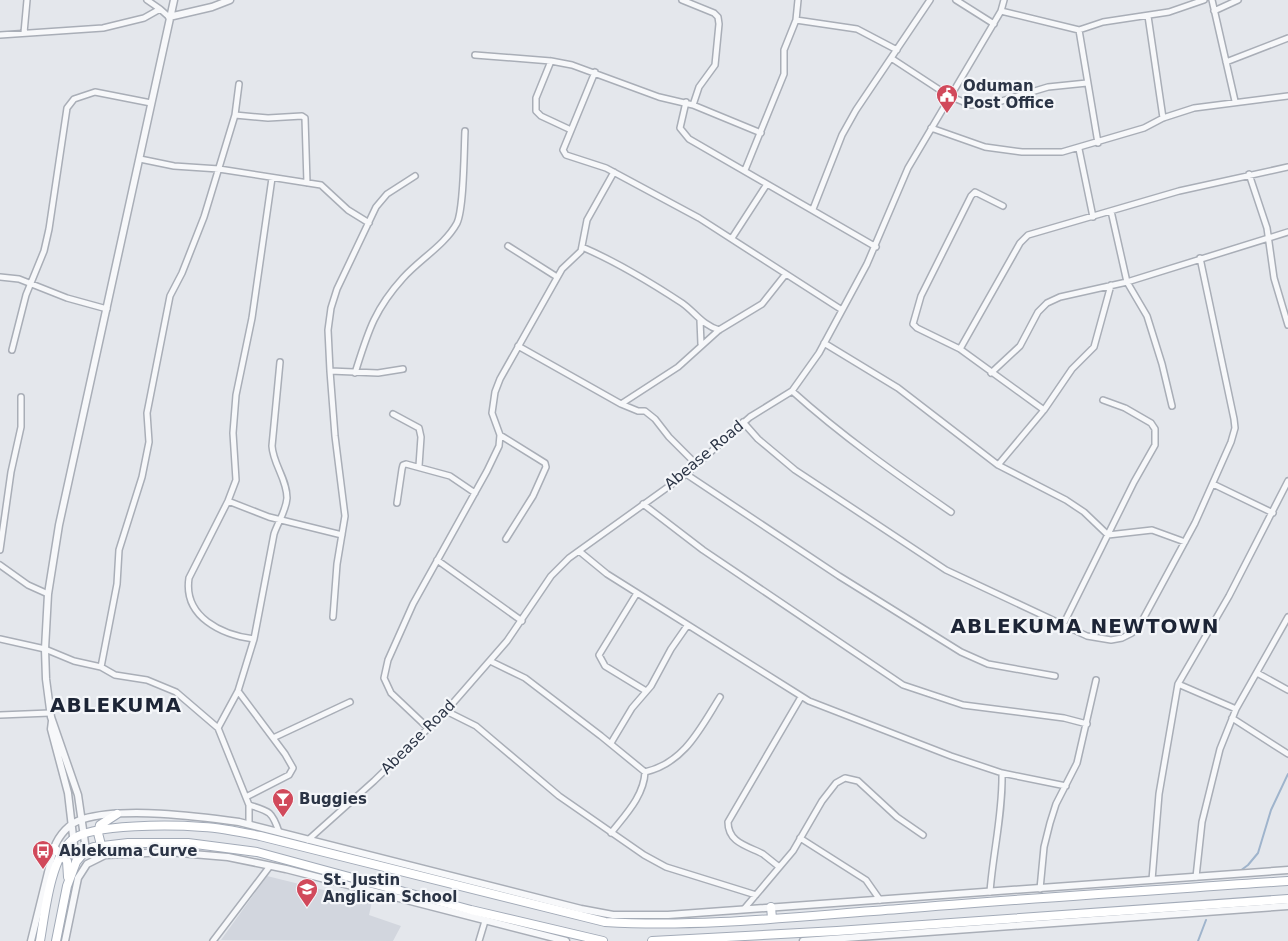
<svg xmlns="http://www.w3.org/2000/svg" width="1288" height="941" viewBox="0 0 1288 941" font-family="'DejaVu Sans',sans-serif">
<style>
.built{fill:#d2d6de}
.lines{fill:none;stroke-linecap:round;stroke-linejoin:round}
.stream{stroke:#9fb4cc;stroke-width:2}
.minor-casing{stroke:#a9aeb7;stroke-width:8}
.tertiary-casing{stroke:#a9aeb7;stroke-width:9}
.primary-casing{stroke:#a3abb8;stroke-width:10}
.minor{stroke:#f7f8fa;stroke-width:5}
.tertiary{stroke:#f7f8fa;stroke-width:6}
.primary{stroke:#fff;stroke-width:8}
.labels{text-anchor:middle;dominant-baseline:central;stroke-width:4.5;stroke-linejoin:round;paint-order:stroke}
.poi-label{font-size:15px;font-weight:bold;fill:#2b3445;stroke:#f4f6f9;text-anchor:start}
.street-label{font-size:15px;fill:#2b3445;stroke:#f4f6f9}
.district-label{font-size:20px;font-weight:bold;letter-spacing:1px;fill:#1d2536;stroke:#f4f6f9}
</style>
<rect width="100%" height="100%" fill="#e4e7ec"/>
<path class="built" d="M267,876l105,26 -3,13 32,11 -8,15 -172,-1z"/>
<g class="lines">
<path class="stream" d="M1240,871l8,-6 10,-12 13,-43 17,-36
M1198,941l8,-21"/>
<g class="minor-casing">
<path id="minor" d="M147,0l13,9
M682,0l32,13 4,4 1,7 -4,41 -16,22 -6,18
M956,0l38,24
M1212,0l23,101
M1001,11l78,19 24,-8 66,-10 35,-12
M1214,11l24,-11
M1148,16l15,102
M796,20l61,9 40,21
M1079,30l19,113
M24,33l3,-33
M0,35l103,-7 41,-10 16,-9 9,8
M475,55l76,6 21,4 87,32 34,8 68,28
M891,58l58,38 22,9 24,-2 53,-16 39,-4
M551,61l-15,37v13l5,5 30,14
M1226,62l62,-24
M595,72l-32,78 3,5 40,13 93,50 143,92
M686,102l-6,26 9,11 187,108
M235,115l33,3 34,-2 3,2 2,65
M931,128l54,19 37,5h40l82,-24 19,-10 31,-10 94,-12
M1079,149l14,68
M140,159l34,7 45,3 102,16 27,25 21,13
M745,170l39,-96v-24l12,-30 2,-20
M1249,174l18,54 7,50 14,47
M1003,206l-28,-14 -4,4 -50,100 -8,28 4,4 43,21 84,61
M813,209l29,-74 14,-25 74,-110
M1111,211l16,71 20,34 15,48 10,42
M732,238l35,-54
M508,246l49,31
M582,247c35,15 68,35 100,56 13,9 20,22 37,27
M0,277l19,2 48,19 40,11
M700,320l1,24
M824,343l74,45 100,77 68,35 18,12 24,23 44,-5 33,12
M518,346l103,58
M960,349l60,-106 8,-8 151,-44 109,-24
M12,350l14,-55 18,-44 5,-22 18,-121 7,-9 21,-7 56,11
M330,371l48,2 25,-4
M355,373c13,-41 19,-63 48,-95 17,-19 42,-33 54,-55 7,-15 7,-72 8,-92
M991,373l29,-27 18,-34 9,-9 13,-6 67,-15 161,-50
M792,391c50,45 104,83 159,121
M393,414l26,14 2,9 -2,29
M743,422l15,17 37,31 151,100 141,66 24,4 11,-2 10,-5 10,-12 53,-98 36,-81 4,-14 -1,-9 -34,-161
M500,435l45,28 1,4 -13,29 -27,43
M697,465l-28,-28 -14,-18 -10,-8h-7l-17,-7 57,-37 41,-37 43,-26 23,-29
M998,465l46,-55 28,-41 22,-22 17,-62
M686,474l153,102 122,76 27,12 67,12
M1213,484l60,29
M228,501l41,16 73,18
M397,503l5,-34 1,-4 3,-1 44,12 25,17
M643,504l60,46 200,135 60,20 101,13 23,6
M0,550l11,-78 10,-45v-30
M579,551l28,23 202,127 142,55 51,17 64,13
M437,560l85,61
M0,565l28,20 20,9
M637,593l-38,62 6,11 41,25
M333,617l4,-53 8,-48 -10,-80 -5,-65 -2,-41 3,-22 6,-19 39,-82 11,-13 28,-18
M1063,625l71,-143 21,-37v-16l-4,-6 -26,-15 -22,-8
M0,639l45,10 29,12 27,6 14,8 32,5 29,12 42,36 31,77v19
M254,639c-32,-4 -71,-22 -65,-61l39,-77 8,-21 -3,-47 3,-38 16,-77 20,-140
M490,661l35,17 76,58 44,36c-1,24 -20,43 -34,61
M101,667l16,-83 2,-34 23,-73 7,-35 -2,-29 23,-117 12,-23 22,-56 31,-102 4,-31
M1257,673l31,17
M1178,684l58,25
M238,691l47,63 8,14 -4,7 -43,22
M446,711l30,15 83,70 85,59 22,12 90,28
M0,715l50,-2
M1232,718l56,36
M218,728l20,-37 16,-52 20,-105c4,-12 12,-23 13,-36 0,-19 -14,-34 -15,-52l8,-84
M428,728l-37,-35 -7,-15 4,-18 25,-56 74,-133 12,-25 1,-11 -8,-22 3,-21 5,-13 62,-110 19,-18 6,-31 27,-48
M273,738l77,-36
M611,743l21,-35 19,-22 20,-37 16,-23
M645,772c39,-9 55,-43 75,-75
M249,805c20,6 23,6 30,27
M800,838l66,42 14,20
M308,840l66,-59 72,-70 61,-70 44,-65 18,-18 117,-84 64,-57 42,-26 27,-38 48,-89 41,-96 93,-157 3,-11
M778,866c-5,-4 -10,-8 -15,-12 -15,-8 -35,-11 -35,-32l73,-125
M1196,877l6,-55 18,-73 16,-40 52,-92
M1152,880l7,-86 19,-110 51,-88 59,-115
M1040,889l4,-42 6,-24 6,-19 21,-41 19,-83
M990,892c3,-40 13,-79 12,-119
M744,909l49,-58 29,-50 14,-18 9,-5 13,3 39,36 26,18
M213,941l57,-75
M479,941l6,-20"/>
</g>
<g class="tertiary-casing">
<path id="tertiary" d="M169,17l43,-10 18,-7
M52,721l-1,8 17,64 8,69
M86,850l-8,-55 -27,-78 -5,-38 -1,-30 3,-55 11,-69 115,-525
M31,941l23,-93c5,-13 15,-25 29,-29 41,-12 113,-3 156,3l342,87 32,6h55l620,-45
M65,941l13,-63 9,-14 18,-9 63,-3 60,5 58,12 280,72
M803,941l485,-35"/>
</g>
<g class="primary-casing">
<path id="primary" d="M101,845l-3,-12 2,-8 17,-11
M54,848l13,13 1,16
M771,907l1,11
M40,941c5,-28 10,-82 32,-101 19,-17 104,-15 131,-13 19,1 38,5 57,9l345,86c97,6 197,-6 294,-13 130,-11 259,-19 389,-28
M56,941l11,-55 9,-24 10,-12 8,-3 34,-4h60l69,9 214,58 132,31
M652,941l185,-10 451,-32"/>
</g>
<use href="#minor" class="minor"/>
<use href="#tertiary" class="tertiary"/>
<use href="#primary" class="primary"/>
</g>
<defs>
<g id="civic-pin" transform="scale(1.125)"><path d="M0 17L-7.5 6A9.5 9.5 0 1 1 7.5 6Z" fill="#d1495b" stroke="#f4f6f9"/><path d="M-.6-6.5H3V-4.5H.6V-3L4-1V1h2V6H-6V1h2V-1L-.6-3ZM-1.2 2.5V6h2.4V2.5Z" fill="#fff"/></g>
<g id="bar-pin" transform="scale(1.125)"><path d="M0 17L-7.5 6A9.5 9.5 0 1 1 7.5 6Z" fill="#d1495b" stroke="#f4f6f9"/><path d="M-6-5H6L.8 .8V4.5H3.5V6h-7V4.5H-.8V.8Z" fill="#fff"/></g>
<g id="bus-pin" transform="scale(1.125)"><path d="M0 17L-7.5 6A9.5 9.5 0 1 1 7.5 6Z" fill="#d1495b" stroke="#f4f6f9"/><path d="M-5-6H5V4H4V6H2V4H-2V6H-4V4H-5ZM-3.5-4V0h7V-4ZM-3.5 1.2v1.5H-2V1.2ZM2 1.2v1.5H3.5V1.2Z" fill="#fff"/></g>
<g id="school-pin" transform="scale(1.125)"><path d="M0 17L-7.5 6A9.5 9.5 0 1 1 7.5 6Z" fill="#d1495b" stroke="#f4f6f9"/><path d="M0-5L7-2L0 1L-7-2ZM-4 1L0 2.5L4 1V4Q0 6-4 4Z" fill="#fff"/></g>
</defs>
<g fill-rule="evenodd">
<use href="#civic-pin" x="947" y="95"/>
<use href="#bar-pin" x="283" y="799"/>
<use href="#bus-pin" x="43" y="851"/>
<use href="#school-pin" x="307" y="889"/>
</g>
<g class="labels">
<g class="poi-label">
<text x="963" y="86">Oduman<tspan x="963" dy="17">Post Office</tspan></text>
<text x="299" y="799">Buggies</text>
<text x="59" y="851">Ablekuma Curve</text>
<text x="323" y="880">St. Justin<tspan x="323" dy="17">Anglican School</tspan></text>
</g>
<g class="street-label">
<text transform="translate(704 455) rotate(-40)">Abease Road</text>
<text transform="translate(418 737) rotate(-45)">Abease Road</text>
</g>
<g class="district-label">
<text x="1085" y="626">ABLEKUMA NEWTOWN</text>
<text x="116" y="705">ABLEKUMA</text>
</g>
</g>
</svg>
